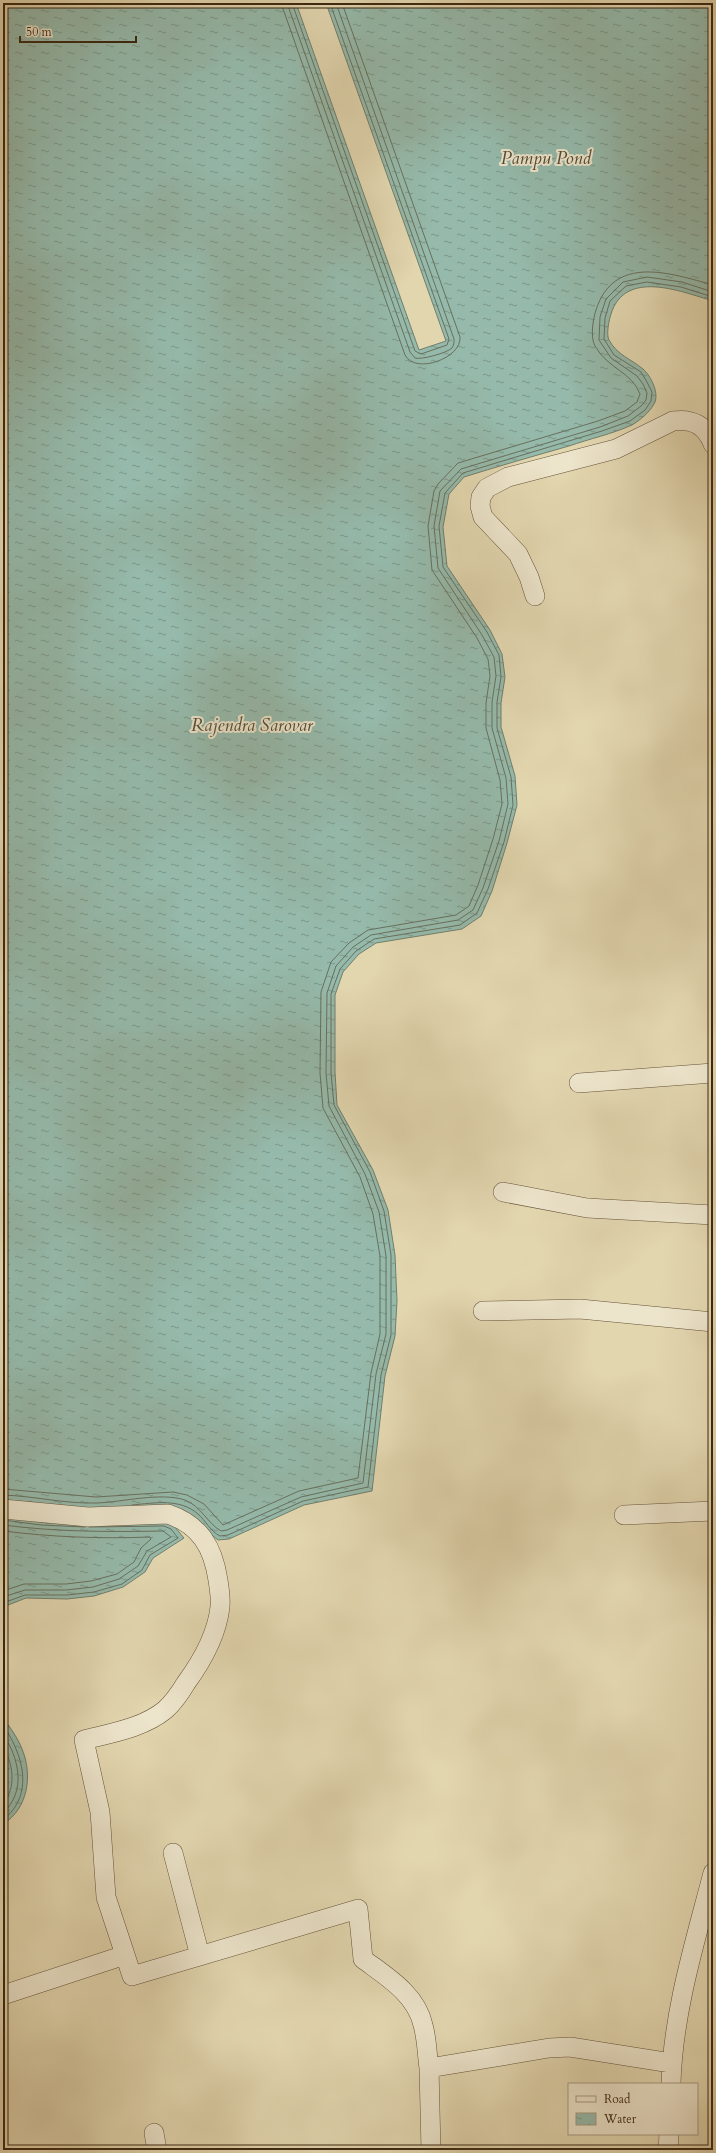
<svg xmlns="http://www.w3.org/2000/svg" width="716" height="2153" viewBox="0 0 716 2153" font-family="Cardo,serif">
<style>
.water{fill:url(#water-ripples);stroke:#717f6c}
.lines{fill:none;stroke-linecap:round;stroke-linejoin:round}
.shore{stroke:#68705d;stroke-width:1}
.minor-casing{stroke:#655338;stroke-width:20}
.minor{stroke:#ece4cb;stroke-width:19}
.labels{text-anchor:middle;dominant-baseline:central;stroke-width:4;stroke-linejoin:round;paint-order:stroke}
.water-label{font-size:18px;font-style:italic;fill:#524c36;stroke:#ece4cb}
</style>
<defs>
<pattern id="water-ripples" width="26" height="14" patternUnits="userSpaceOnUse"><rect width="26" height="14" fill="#95b9aa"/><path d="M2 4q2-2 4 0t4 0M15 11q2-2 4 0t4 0" fill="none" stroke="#7b9689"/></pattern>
</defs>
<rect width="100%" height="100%" fill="#e2d6af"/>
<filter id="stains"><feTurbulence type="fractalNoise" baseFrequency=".005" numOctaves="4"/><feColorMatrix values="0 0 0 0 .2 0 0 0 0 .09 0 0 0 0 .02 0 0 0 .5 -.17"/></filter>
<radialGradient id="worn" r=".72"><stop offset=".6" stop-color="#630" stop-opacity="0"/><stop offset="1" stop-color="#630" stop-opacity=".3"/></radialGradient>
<path class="water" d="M3,3h293l123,347 27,-9 -120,-338h387v298c-33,-10 -88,-32 -102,13 -2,6 -5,20 -2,26 8,15 22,19 34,29 8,7 17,25 11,35 -5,9 -14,16 -22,21 -20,9 -43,14 -63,21 -35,10 -70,20 -105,31l-15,17 -6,33 4,39 43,64 12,24 3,23 -4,26v24l14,49 2,29 -10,38 -15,48 -11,25 -19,13 -86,14 -17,11 -16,18 -8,23v77l2,33 36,65 15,40 7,45 2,46 -2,35 -10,40 -13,115 -68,14 -75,34 -11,1c-18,-14 -23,-29 -47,-33l-75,5 -93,-9z
M3,1516l162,6 9,4 10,12 -31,20 -8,14 -22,15 -29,9 -27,3 -41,-1 -23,9z
M3,1717c7,11 15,21 19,32 11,26 6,60 -19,75z"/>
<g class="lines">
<path class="shore" d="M281,3l124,352c10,20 57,3 55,-18l-118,-334
M287,3l123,349 5,6c6,2 32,-5 37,-10 2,-3 2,-6 2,-9l-118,-336
M292,3l123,348 6,3 26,-9 2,-6 -119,-336
M3,1489l93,8 77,-5 14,3 17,9 19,21 76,-34 59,-13 13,-105 9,-39v-78l-7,-42 -13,-37 -37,-69 -3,-35 1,-81 10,-30 18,-19 19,-13 88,-15 13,-9 9,-21 15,-46 9,-35 -2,-24 -14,-52v-25l4,-27 -2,-17 -11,-21 -45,-68 -4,-44 6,-35 4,-7 20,-21 140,-42 27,-10 12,-9 3,-8c-8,-22 -32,-25 -45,-48 -5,-9 -2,-27 1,-36 18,-56 74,-37 117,-25
M3,1495c31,1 62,9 94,8 26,-1 63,-11 88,-3 16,6 22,23 36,31l6,-1 74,-33 62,-14 13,-109 10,-40v-78l-7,-44 -14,-38 -36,-68 -3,-33 1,-80 9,-27 17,-19 18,-12 87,-15 15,-10 10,-22 16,-47 9,-37 -2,-26 -14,-50v-26l4,-26 -2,-19 -12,-22 -44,-67 -4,-42 6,-35 21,-22 139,-42 28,-11 13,-10 5,-6 1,-7 -4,-9 -6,-8 -26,-18 -12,-18 1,-23 6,-18 17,-17 24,-5 35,5 31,10
M132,1505c22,-2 48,-7 66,9 8,7 12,17 22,22l8,-1 75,-34 65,-14 13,-112 10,-40v-80l-7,-44 -14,-39 -36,-67 -3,-32v-79l9,-25 16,-18 18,-12 86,-14 17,-12 11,-24 16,-47 9,-37 -2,-28 -14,-49v-26l4,-25 -2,-22 -12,-23 -44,-65 -4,-41 6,-33 18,-20 139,-42 28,-10 15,-11 6,-9 1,-9 -5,-10 -6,-10 -27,-17 -10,-16 1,-21 5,-17 16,-15 21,-4 34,5 32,10
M3,1520l38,5 44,2
M3,1525c54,7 106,7 160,6l8,6 -24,14 -9,15 -19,13 -26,8 -27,3h-41l-22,7
M3,1531c49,6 97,8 147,6l1,2 -10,9 -7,14 -17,12 -26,7 -25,3h-42l-21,7
M3,1603l22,-8h42l27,-3 28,-8 20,-14 8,-15 28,-17 -7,-9 -7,-3 -75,1
M3,1725c19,28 33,69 0,95
M3,1734c16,24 24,57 0,79
M3,1745c10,19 14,42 0,59"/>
<g class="minor-casing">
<path id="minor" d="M535,596l-6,-19 -11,-23 -35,-37 -3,-11 1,-9 6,-9 21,-11 108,-28 57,-28c20,-3 33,5 40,23
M579,1083l134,-10
M503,1192l84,16 126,7
M483,1311l97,-2 133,13
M3,1509l85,8 80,-3c32,11 45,33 50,66 1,8 3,17 2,27 -3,28 -18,54 -34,76 -6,10 -12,19 -21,27 -22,18 -54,23 -81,30l16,72 6,85 26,79 226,-67 5,50c24,18 53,35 60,66 4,14 4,29 6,43l120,-20 21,-1 101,16
M624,1515l89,-4
M173,1853l27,103
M3,1995l122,-40
M429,2068l2,82
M671,2084c2,-72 24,-142 42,-211
M154,2133l3,17
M668,2150l1,-16"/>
</g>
<use href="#minor" class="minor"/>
</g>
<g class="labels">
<g class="water-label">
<text x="546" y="158">Pampu Pond</text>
<text x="252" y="725">Rajendra Sarovar</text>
</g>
</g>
<rect width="716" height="2153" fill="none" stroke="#e2d6af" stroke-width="16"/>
<rect x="4" y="4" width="708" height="2145" fill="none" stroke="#3b2710" stroke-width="2"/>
<rect x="8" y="8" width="700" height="2137" fill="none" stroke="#3b2710"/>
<rect x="568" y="2083" width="130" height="52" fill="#ece4cb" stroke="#a59880"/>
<rect x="576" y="2096" width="20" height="6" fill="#ece4cb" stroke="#a59880"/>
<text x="604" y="2103" font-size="12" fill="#3b2710">Road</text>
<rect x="576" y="2113" width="20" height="12" fill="url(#water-ripples)" stroke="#a59880"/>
<text x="604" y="2123" font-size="12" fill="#3b2710">Water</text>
<path d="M20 36v6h116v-6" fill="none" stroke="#3b2710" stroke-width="2"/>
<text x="26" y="36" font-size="12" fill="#3b2710" stroke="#ece4cb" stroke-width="3" paint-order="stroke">50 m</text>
<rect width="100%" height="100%" filter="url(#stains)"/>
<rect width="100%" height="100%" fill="url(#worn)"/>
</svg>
